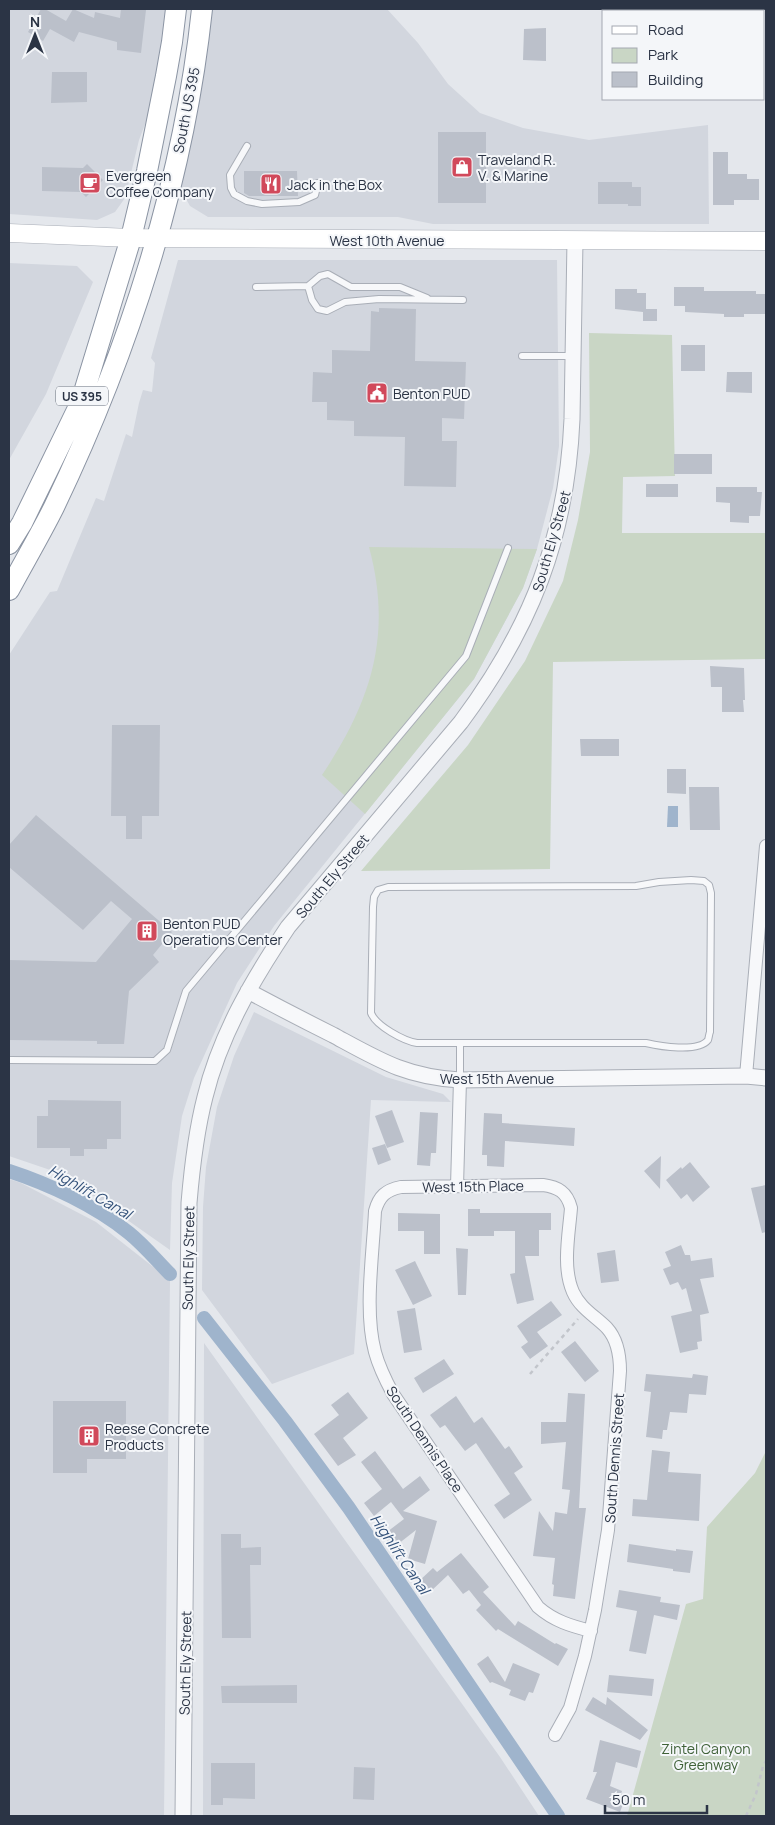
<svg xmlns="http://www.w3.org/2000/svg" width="775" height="1825" viewBox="0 0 775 1825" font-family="Manrope,sans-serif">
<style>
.built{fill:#d2d6de}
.green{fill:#c9d6c5}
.water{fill:#9fb4cc}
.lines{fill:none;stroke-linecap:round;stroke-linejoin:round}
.canal{stroke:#9fb4cc;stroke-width:14}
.building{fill:#bbc0ca}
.service-casing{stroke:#a9aeb7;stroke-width:8}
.minor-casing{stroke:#a9aeb7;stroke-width:14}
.tertiary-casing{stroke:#a9aeb7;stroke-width:17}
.secondary-casing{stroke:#a9aeb7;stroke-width:19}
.trunk-casing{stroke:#8b94a3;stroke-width:22}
.path{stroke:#c2c5cb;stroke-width:2.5;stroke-dasharray:4 4;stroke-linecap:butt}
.service{stroke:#f7f8fa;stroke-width:6}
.minor{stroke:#f7f8fa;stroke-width:12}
.tertiary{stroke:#f7f8fa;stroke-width:15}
.secondary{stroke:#fff;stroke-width:18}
.trunk{stroke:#fff;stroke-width:20}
.labels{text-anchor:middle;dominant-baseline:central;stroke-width:4;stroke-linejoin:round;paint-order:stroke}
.shield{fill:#f4f6f9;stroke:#676e7b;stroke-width:1}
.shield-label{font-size:12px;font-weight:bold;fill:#2b3445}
.street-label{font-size:14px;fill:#2b3445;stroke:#f4f6f9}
.poi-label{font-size:14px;fill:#2b3445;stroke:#f4f6f9;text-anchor:start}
.park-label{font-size:14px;fill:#3f6138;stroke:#f4f6f9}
.water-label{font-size:15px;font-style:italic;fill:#34527a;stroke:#f4f6f9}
</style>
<rect width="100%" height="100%" fill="#e4e7ec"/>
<path class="built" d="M9,9h158l-12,89 -16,42 -14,58 -10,14 -18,8 -88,-6z
M209,9h178l31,34 30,41 32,29 43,15 66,12 119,-15 1,99h-276l-35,-7h-190l-18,-11 -9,-16v-11z
M178,260h379l2,186 -6,42 -16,61 -14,39 -49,91 -200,247 -37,57 -43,95 -12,38 -10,67 -2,67 -108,-76 -53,-18v-501l41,-63 7,-1 39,-93 8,3 22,-67 6,3 7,-34 4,-13 9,2 3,-29 -4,-5z
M9,263l68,3 16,16 -47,112 -37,66z
M254,1012l132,65 57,17 8,8 -80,-2 -17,254 -82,30 -70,-94 1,-83 3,-40 11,-60 17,-51z
M9,1179l12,4 75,39 74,58 -6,536h-155z
M204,1343l296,414 39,59h-336z"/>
<path class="green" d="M589,333l83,2 3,141 -52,1 -1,56h144v126l-213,3 -3,207 -189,2 107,-126 57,-84 38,-80 15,-61 12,-68z
M369,547l168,2 -14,39 -49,91 -109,135 -43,-39c49,-73 71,-140 47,-228z
M766,1451v365h-139l59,-212 17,-5 4,-72 48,-54z"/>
<path class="water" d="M668,806h10v21h-11z"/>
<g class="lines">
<path class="canal" d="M9,1171c40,13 87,35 120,62 15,12 28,28 41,41
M204,1318l81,103 64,87 209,308"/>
</g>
<path class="building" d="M41,9h4l21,12 7,-12 21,9 1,-6 25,6 1,-9 25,1 -5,43 -24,-3v-8l-38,-10 -5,10 -24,-13 -7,12 -15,-9z
M546,28v33l-23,-1 1,-31z
M52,72h35v30l-36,1z
M438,132h48v71h-48z
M713,152h15v22h19v5h12v21h-25v5h-21z
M87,164l16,16 -17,17 -5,-5 -39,-1v-24l41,1z
M244,171h53l1,25h-49l-5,-3z
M598,182h34v5h9v19h-13v-2h-30z
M674,287h30v4h52v3h10v20h-22v3h-20v-3l-39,-2v-6h-11z
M615,289h22v4h9v16h11v12h-14v-9l-28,-3z
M379,308l37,1 -1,52 51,1 -2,57 -22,-1v23h15l-1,46 -52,-1 1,-49 -51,-1v-15l-27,-1v-18h-15l1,-30 19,1v-23l38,1 1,-40 8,1z
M681,345h24v26h-24z
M727,372h25v21l-26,-1z
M674,454h38v20h-38z
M646,484h32v13h-32z
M716,487h41v5h5l-2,24h-11v7l-19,-1v-19l-14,-1z
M710,666l34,2 1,32h-2l1,12h-22v-25h-11z
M112,725h48l-1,91h-17v23h-16v-23h-15z
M580,739h39v17h-38z
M667,769h19v25l-19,-1z
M689,787h30l1,43h-30z
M36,815l136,117 -19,23 6,7 -30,29 -5,53h-27v-3l-88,-1v-80l87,2 36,-43 -21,-18 -28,29 -74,-63v-22z
M48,1100l73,1v38h-14v10h-23v7h-14v-8h-33v-32h11z
M392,1110l12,32 -17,6 -12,-32z
M420,1112l18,1 -2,40h-5l-1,13 -13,-1z
M484,1113l18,1v9l73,5 -1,18 -69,-5 -1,26 -17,-1v-11h-5z
M385,1144l6,16 -13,5 -6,-17z
M661,1156l-1,33 -16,-18z
M690,1162l20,25 -17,15 -6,-8 -6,5 -15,-19 15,-13 1,2z
M766,1185v47l-4,1 -11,-45z
M468,1209h12v4h71v17h-12v26h-14l9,44 -17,4 -7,-30 5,-1v-42h-21v5h-26z
M398,1213l42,1v40h-16v-23h-26z
M681,1245l4,10h5l1,6 21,-3 2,19 -14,2 9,34 -9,2 2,26 -5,1 1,7 -18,4 -9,-37 21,-5 -6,-23 -4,2 -4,-8 -8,3 -7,-16 8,-3 -6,-14z
M456,1248l12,1 -2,46h-8z
M615,1250l4,31 -18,2 -4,-30z
M415,1261l17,35 -19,9 -18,-35z
M551,1301l11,14 -25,17 11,14 -18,13 -9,-12 7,-5 -11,-16z
M415,1308l7,42 -18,3 -7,-42z
M575,1341l24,30 -14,11 -24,-30z
M444,1359l10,15 -31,19 -9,-15z
M646,1374l46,4 1,-4 15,2 -2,19 -17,-1 -2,19 -17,-1 -3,18h-4l-1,9 -16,-2 5,-45 -7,-1z
M348,1392l20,26 -25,20 13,17 -18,11 -24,-32 25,-19 -8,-10z
M568,1393l17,1 -6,114h7l-11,91 -22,-3 1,-11 -2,-1 3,-26 -22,-2 6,-45 14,20 2,-19 12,2 3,-24 -8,-1 4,-47 -25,2v-22h25z
M456,1396l18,27 8,-6 23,32 4,-3 14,21 -9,6 18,27 -28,19 -10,-14 16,-11 -34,-51 -11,8 -20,-26 -5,3 -10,-13z
M53,1401h73v58h-39v14h-34z
M652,1450l18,2 -2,20 33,2 -2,47 -67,-5 1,-17 14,1z
M375,1451l28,38 17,-13 10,14 -27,21 34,10 -12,43 -17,-5 8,-29 -23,18 -10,-13 21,-16 -13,-17 -17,14 -10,-13 18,-14 -21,-27z
M221,1534h20v14l20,-1v18h-11l1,73h-29z
M629,1544l47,7v-2l17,2 -3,22 -17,-2v-2l-46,-7z
M461,1553l28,34 -6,5 32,34 3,-5 37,23 1,-1 12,6 -10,17 -60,-37 -2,2 -20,-21 5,-5 -12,-15 -6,4 -15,-19 -19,18 -10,-12 14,-13 4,4z
M619,1590l42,7 -1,5 20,3 -3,15 -23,-5 -8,39 -17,-3 8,-40 -21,-4z
M488,1656l17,26 8,-19 27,11 -7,19 -4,-1 -4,9 -16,-6 2,-5 -19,-8 -2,1 -13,-19z
M609,1675l45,4 -2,17 -45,-4z
M297,1685v18h-75l-1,-17z
M593,1697l13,8 1,-8 41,33 -8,10 -55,-30z
M600,1740l41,11 -4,17 -21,-6 -6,24 12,5 -1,3 5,2 -6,16 -34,-13 11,-27h-4z
M211,1763h44v36l-32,-1v7h-12z
M354,1767l21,1 -1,32 -21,-1z"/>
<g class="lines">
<g class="service-casing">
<path id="service" d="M247,146l-17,29 1,13 3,6 13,7 15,3 37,-2 16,-7 3,-12
M308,286l12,-10 8,-2 23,13h49l27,11
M256,287l52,-1 4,14 6,9 9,2 18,-9 34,-3 84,1
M522,356h52
M691,880l13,1 5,4 2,8 -1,139c-1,2 -1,5 -2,8 -10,13 -49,6 -62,3h-229c-13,-2 -41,-17 -46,-30l2,-106 1,-10 4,-7 10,-3 248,-1 23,-4z
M460,1044v35
M9,1060l146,1 12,-11 19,-59 280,-335 42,-108"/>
</g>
<g class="minor-casing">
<path id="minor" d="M746,1076l20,-230
M457,1186l3,-106
M555,1735l15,-27 15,-52 10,-46 13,-80 12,-159c0,-14 -3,-32 -13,-43 -12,-12 -27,-20 -34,-36 -11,-25 -4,-58 -2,-84 -4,-16 -13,-21 -28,-23l-142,2c-15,3 -22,9 -26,24 -2,44 -11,100 0,141 4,15 11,29 18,42l145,213c16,14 33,19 53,24"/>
</g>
<g class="tertiary-casing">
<path id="tertiary" d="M248,991c28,15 57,30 85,44 46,25 73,42 127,45l286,-4 20,2
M183,1816l6,-613c3,-36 7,-71 16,-106 15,-62 48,-118 83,-170l173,-205c70,-94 106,-185 111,-303l3,-179"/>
</g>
<g class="secondary-casing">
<path id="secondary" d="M9,233l122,5 635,3"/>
</g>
<g class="trunk-casing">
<path id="trunk" d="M9,544l13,-21 59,-121 50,-164 16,-67 19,-95 6,-34 4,-33
M9,590c15,-28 31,-55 45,-83 75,-156 130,-327 148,-498"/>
</g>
<path class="path" d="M530,1374l48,-55
M746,1816l10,-22 7,-28 3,-5"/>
<use href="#service" class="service"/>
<use href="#minor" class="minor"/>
<use href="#tertiary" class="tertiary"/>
<use href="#secondary" class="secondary"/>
<use href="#trunk" class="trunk"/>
</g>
<defs>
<g id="shop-square" transform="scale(1.125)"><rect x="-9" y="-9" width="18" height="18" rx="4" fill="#d1495b" stroke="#f4f6f9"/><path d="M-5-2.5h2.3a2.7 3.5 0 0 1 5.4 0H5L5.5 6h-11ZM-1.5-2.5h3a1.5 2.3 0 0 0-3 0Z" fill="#fff"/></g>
<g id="cafe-square" transform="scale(1.125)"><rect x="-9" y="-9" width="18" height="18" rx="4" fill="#d1495b" stroke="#f4f6f9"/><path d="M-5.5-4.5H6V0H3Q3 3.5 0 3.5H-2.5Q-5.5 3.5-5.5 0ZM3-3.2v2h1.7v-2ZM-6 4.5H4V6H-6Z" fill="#fff"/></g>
<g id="restaurant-square" transform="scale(1.125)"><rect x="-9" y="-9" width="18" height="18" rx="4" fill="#d1495b" stroke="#f4f6f9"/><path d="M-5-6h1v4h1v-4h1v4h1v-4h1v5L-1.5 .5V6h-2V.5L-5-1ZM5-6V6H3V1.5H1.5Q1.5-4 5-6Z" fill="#fff"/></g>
<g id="civic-square" transform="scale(1.125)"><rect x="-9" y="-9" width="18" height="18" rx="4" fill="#d1495b" stroke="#f4f6f9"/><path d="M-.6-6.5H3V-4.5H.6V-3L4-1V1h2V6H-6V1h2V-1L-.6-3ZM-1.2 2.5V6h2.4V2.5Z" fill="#fff"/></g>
<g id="building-square" transform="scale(1.125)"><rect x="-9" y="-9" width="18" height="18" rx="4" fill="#d1495b" stroke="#f4f6f9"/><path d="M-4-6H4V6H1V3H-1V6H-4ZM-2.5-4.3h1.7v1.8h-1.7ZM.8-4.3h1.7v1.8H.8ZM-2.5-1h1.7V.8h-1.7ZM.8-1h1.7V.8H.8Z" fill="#fff"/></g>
</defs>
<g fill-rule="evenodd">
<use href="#shop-square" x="462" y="167"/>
<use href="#cafe-square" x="90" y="183"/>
<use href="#restaurant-square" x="271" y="184"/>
<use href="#civic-square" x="377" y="393"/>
<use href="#building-square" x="147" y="931"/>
<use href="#building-square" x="89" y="1436"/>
</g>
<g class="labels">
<rect class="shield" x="56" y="386.5" width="52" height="19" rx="4"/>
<g class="shield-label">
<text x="82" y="396">US 395</text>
</g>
<g class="street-label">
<text transform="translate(186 110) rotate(-79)">South US 395</text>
<text x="387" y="240">West 10th Avenue</text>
<text transform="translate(551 541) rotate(-74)">South Ely Street</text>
<text transform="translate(332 876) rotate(-50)">South Ely Street</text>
<text x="497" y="1078">West 15th Avenue</text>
<text transform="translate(473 1186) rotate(-1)">West 15th Place</text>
<text transform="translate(188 1258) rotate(-89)">South Ely Street</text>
<text transform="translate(425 1439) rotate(56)">South Dennis Place</text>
<text transform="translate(614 1458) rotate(-86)">South Dennis Street</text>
<text transform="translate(185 1663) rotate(-89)">South Ely Street</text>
</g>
<g class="poi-label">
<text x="478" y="159">Traveland R.<tspan x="478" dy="16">V. &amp; Marine</tspan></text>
<text x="106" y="175">Evergreen<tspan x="106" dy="16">Coffee Company</tspan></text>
<text x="287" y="184">Jack in the Box</text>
<text x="393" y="393">Benton PUD</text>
<text x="163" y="923">Benton PUD<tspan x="163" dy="16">Operations Center</tspan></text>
<text x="105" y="1428">Reese Concrete<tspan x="105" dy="16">Products</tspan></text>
</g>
<g class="park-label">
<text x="706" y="1748">Zintel Canyon<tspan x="706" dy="16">Greenway</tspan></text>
</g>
<g class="water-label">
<text transform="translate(90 1192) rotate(30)">Highlift Canal</text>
<text transform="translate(400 1554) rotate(56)">Highlift Canal</text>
</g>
</g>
<rect width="775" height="1825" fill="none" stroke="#2b3445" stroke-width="20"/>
<rect x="602" y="10" width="162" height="90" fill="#f4f6f9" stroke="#a4a8b1"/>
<rect x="612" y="26" width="25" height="8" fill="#ffffff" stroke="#a4a8b1"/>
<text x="648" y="35" font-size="15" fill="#2b3445">Road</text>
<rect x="612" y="48" width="25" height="15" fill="#c9d6c5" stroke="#a4a8b1"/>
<text x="648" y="60" font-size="15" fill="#2b3445">Park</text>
<rect x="612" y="72" width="25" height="15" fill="#bbc0ca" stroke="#a4a8b1"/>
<text x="648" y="85" font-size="15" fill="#2b3445">Building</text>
<g transform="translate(35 35)" stroke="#f4f6f9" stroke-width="4" paint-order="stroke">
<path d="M0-4L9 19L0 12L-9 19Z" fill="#2b3445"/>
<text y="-8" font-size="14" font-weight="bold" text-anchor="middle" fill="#2b3445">N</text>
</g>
<path d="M605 1805v8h102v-8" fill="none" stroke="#2b3445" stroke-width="2.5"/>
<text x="612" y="1805" font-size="15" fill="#2b3445" stroke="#f4f6f9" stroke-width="4" paint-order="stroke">50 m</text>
</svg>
